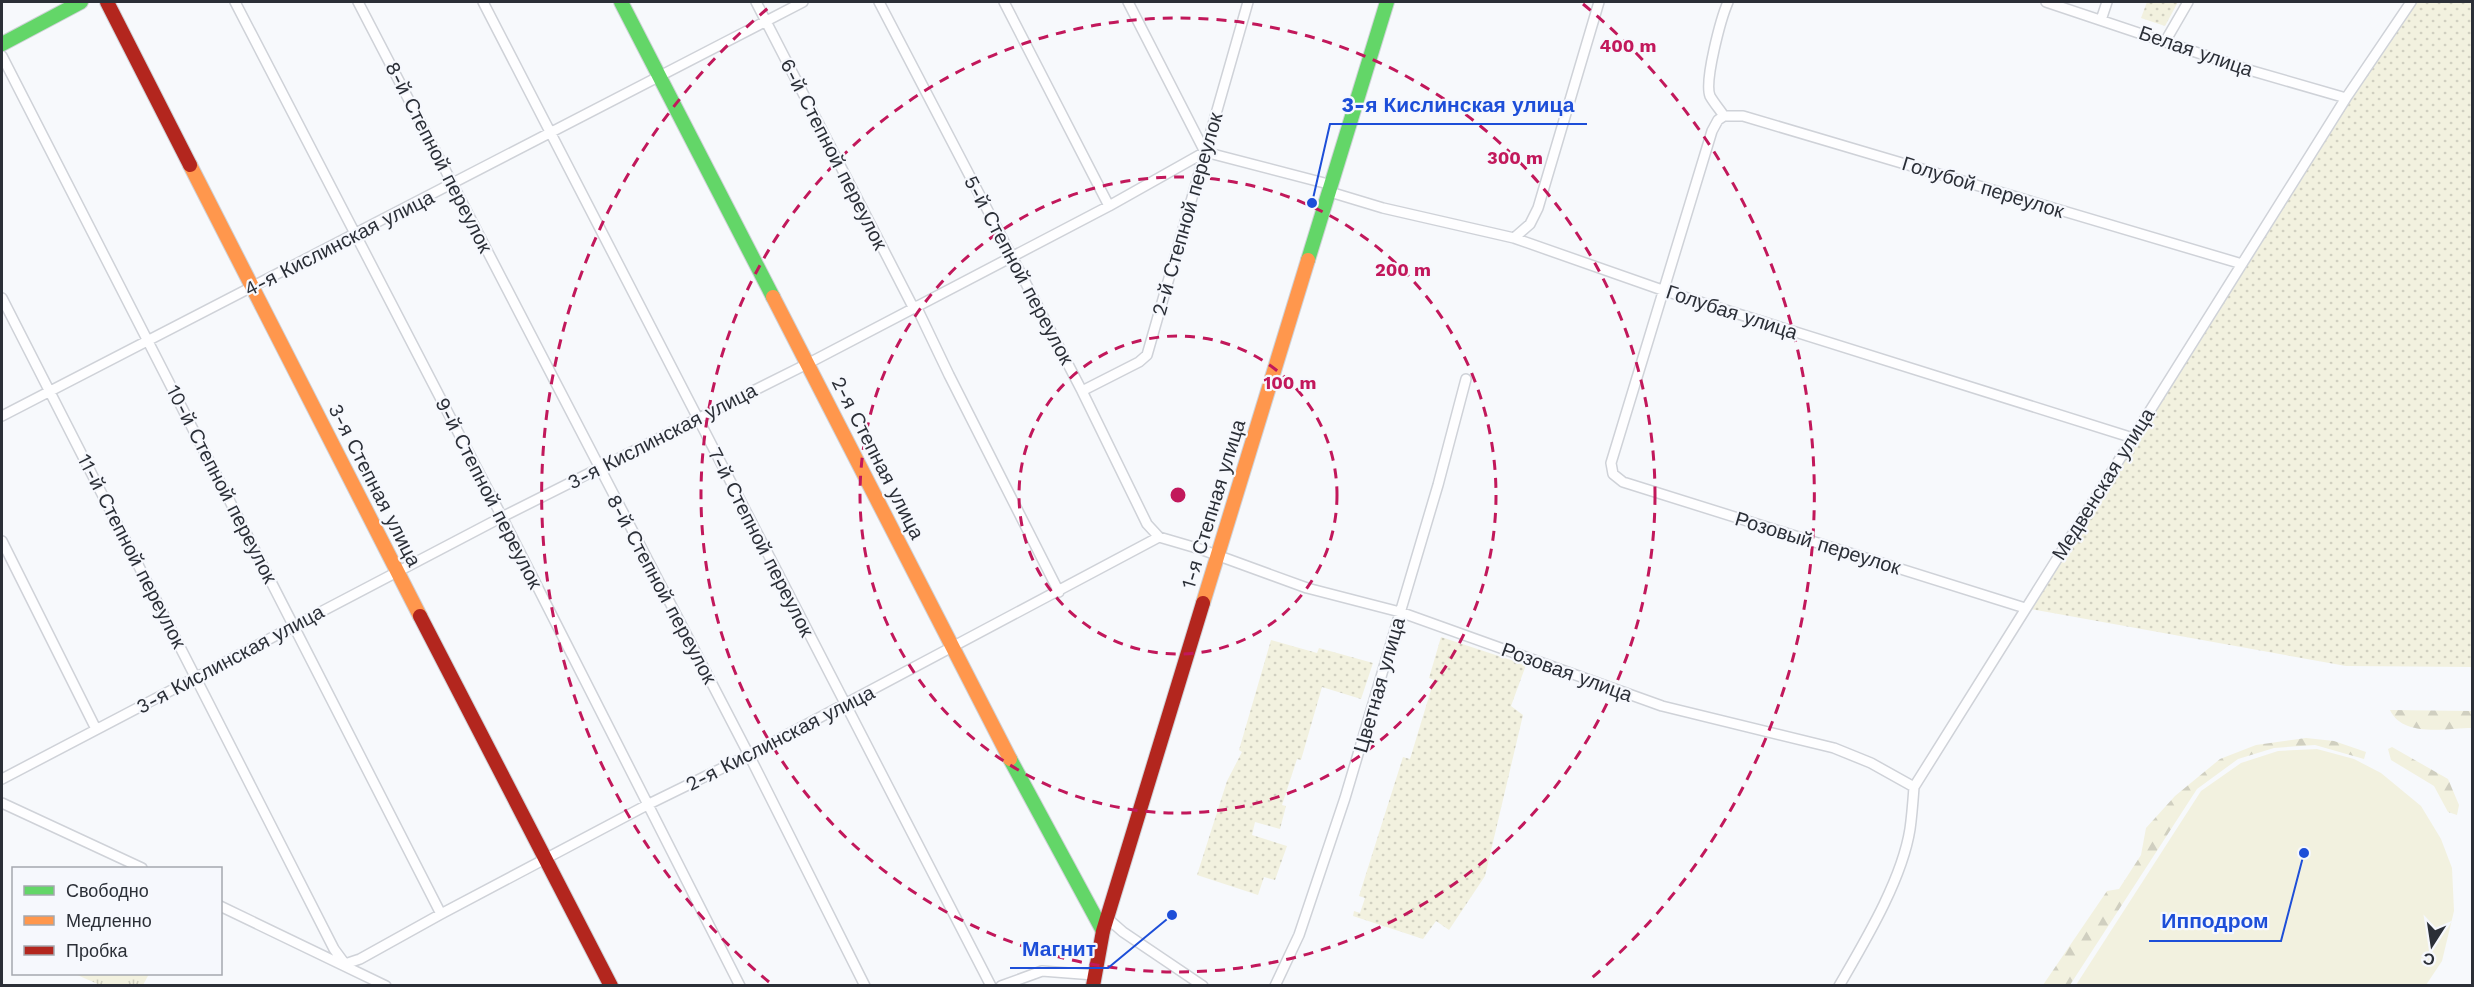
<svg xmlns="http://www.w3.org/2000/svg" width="2474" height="987" viewBox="0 0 2474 987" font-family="'Work Sans',sans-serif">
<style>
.grass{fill:#f2f1df}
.forest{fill:url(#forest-firs)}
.park{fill:url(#park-tufts)}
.garden{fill:url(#garden-dots)}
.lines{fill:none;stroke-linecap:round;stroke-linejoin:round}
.street-casing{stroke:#cfd2d8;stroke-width:12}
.fast-casing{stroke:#cfd2d8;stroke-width:16}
.slow-casing{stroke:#cfd2d8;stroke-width:16}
.jam-casing{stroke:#cfd2d8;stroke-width:16}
.street{stroke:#fefeff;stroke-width:9}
.fast{stroke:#63d668;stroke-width:14}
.slow{stroke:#ff974d;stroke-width:14}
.jam{stroke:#b3261e;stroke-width:14}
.ring{fill:none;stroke:#c2185b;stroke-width:3;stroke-dasharray:10 8}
.labels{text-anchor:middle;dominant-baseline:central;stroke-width:4.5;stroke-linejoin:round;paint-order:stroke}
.street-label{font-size:20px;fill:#2b2f37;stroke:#f6f8fd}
.centre{fill:#c2185b;stroke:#f6f8fd;stroke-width:3}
.ring-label{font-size:18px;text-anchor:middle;font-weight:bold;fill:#c2185b;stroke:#f6f8fd;stroke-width:4.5;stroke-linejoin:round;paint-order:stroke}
.leader{fill:none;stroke:#1d4ed8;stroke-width:2}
.callout-dot{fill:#1d4ed8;stroke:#f6f8fd;stroke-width:2}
.callout-label{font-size:21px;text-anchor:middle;font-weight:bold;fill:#1d4ed8;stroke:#f6f8fd;stroke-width:4.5;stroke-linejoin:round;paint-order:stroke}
</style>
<defs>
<pattern id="forest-firs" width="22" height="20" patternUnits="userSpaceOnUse" patternTransform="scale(1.5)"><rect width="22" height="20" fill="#f2f1df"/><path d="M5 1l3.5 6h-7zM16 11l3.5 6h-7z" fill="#d0cfc0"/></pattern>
<pattern id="park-tufts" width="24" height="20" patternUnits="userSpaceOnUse" patternTransform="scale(1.5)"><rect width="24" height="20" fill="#f2f1df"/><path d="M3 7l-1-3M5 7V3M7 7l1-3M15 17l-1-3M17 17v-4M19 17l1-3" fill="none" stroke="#d0cfc0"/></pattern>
<pattern id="garden-dots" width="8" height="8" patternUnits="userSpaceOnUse" patternTransform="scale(1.5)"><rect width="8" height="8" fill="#f2f1df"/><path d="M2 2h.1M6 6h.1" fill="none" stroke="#d0cfc0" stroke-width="1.8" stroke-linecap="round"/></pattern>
</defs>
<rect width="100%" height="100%" fill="#f7f9fc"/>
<path class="grass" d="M2317,749l37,10 27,14 40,33 20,33 11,29 2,43 -12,50 -16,24h-350l125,-194 40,-28 37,-12z"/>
<path class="forest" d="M2390,710l82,1v17c-25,0 -69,10 -82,-18z
M2306,738l28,3 32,11 -2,7 -49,-14 -41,3 -36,11 -41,30 -127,196h-27l64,-94 12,-2 22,-34 5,-27 29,-32 45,-37 36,-14z
M2392,747l56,32 11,26 -2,10 -9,-3 -14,-26 -43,-26 -3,-11z"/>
<path class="park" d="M75,974h74l-6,11h-43z"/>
<path class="garden" d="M2147,2h31l-13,24 -24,-8z
M2409,2h63v665l-126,-1 -321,-58z
M1441,637l85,28 -15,41 12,9 -38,161 -36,54 -13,-9 -13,18 -70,-23 1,-5 6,2 5,-15 -6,-2 44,-139 7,2 24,-79 -5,-2z
M1271,640l46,13 2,-5 54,15 -12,36 -39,-12 -21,73 -4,-1 -15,46 4,1 -6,23 -25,-7 -3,13 35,11 -12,34 -11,-3 -6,18 -61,-20 30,-94 15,-29 -3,-2z"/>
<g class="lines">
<g class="street-casing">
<path id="street" d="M235,2l267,515 238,469
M358,2l391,753 116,231
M483,2l508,984
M756,2l157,305
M879,2l203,389 65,133 12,13
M1004,2l105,204
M1128,2l77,150
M1728,2c-7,16 -24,79 -18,94 4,7 10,14 14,20l-6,4 -6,11 -101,332 2,11 10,8 402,126
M2046,2l203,68 97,28
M2101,20l6,-18
M2166,40l22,-38
M2,56l439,858
M1724,116h19l499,148
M1330,192l53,16 131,30 151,53 468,147
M1514,238l16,-14 8,-16 61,-206
M2,298l332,651 11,15 15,-5 81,-45 208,-110 100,-49 410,-218 41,12 107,39 93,24 262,94 172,42 37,15 43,24
M916,306l33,69 110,217
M1082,391l57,-29 8,-7 101,-353
M2,416l801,-414
M2,541l94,188
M2,779l500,-262 305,-153 302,-158 96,-54 127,33
M2,803l140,65
M220,906l166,80
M1107,918l16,14 80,54
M1001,986l41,-15 52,4
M1275,986l24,-51 46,-137 93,-313 28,-106
M1839,986c26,-45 63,-106 71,-157 2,-14 3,-28 4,-42l432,-689 65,-96"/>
</g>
<g class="fast-casing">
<path id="fast" d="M621,2l152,295
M2,44l79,-42
M1308,260l79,-258
M1010,759l93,172"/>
</g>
<g class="slow-casing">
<path id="slow" d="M190,165l230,451
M773,297l237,462
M1203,603l105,-343"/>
</g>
<g class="jam-casing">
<path id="jam" d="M107,2l83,163
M420,616l191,370
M1093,986l10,-55 100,-328"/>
</g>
<use href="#street" class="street"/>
<use href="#fast" class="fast"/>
<use href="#slow" class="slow"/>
<use href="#jam" class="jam"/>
</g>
<g class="ring">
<circle cx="1178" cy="495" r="159"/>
<circle cx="1178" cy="495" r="318"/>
<circle cx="1178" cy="495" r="477"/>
<path d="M769 982A636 636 0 0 1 773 4M1583 4A636 636 0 0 1 1587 982"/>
</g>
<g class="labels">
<g class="street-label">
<text transform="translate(2196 51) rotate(19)">Белая улица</text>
<text transform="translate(834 154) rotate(63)">6-й Степной переулок</text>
<text transform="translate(439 157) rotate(63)">8-й Степной переулок</text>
<text transform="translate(1983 187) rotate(17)">Голубой переулок</text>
<text transform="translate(1187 214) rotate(-74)">2-й Степной переулок</text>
<text transform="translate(339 243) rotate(-27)">4-я Кислинская улица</text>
<text transform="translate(1019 270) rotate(62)">5-й Степной переулок</text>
<text transform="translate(1732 312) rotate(18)">Голубая улица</text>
<text transform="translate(662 436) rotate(-27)">3-я Кислинская улица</text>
<text transform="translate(878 458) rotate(63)">2-я Степная улица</text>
<text transform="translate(222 484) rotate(63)">10-й Степной переулок</text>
<text transform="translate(2103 484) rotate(-58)">Медвенская улица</text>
<text transform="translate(375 485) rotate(63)">3-я Степная улица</text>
<text transform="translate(489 493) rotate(63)">9-й Степной переулок</text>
<text transform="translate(1213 504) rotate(-73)">1-я Степная улица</text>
<text transform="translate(761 542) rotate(63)">7-й Степной переулок</text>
<text transform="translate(1818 543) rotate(17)">Розовый переулок</text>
<text transform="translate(132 551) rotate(63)">11-й Степной переулок</text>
<text transform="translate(662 589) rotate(62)">8-й Степной переулок</text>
<text transform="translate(230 659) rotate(-28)">3-я Кислинская улица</text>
<text transform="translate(1567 672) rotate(20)">Розовая улица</text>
<text transform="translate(1379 685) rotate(-74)">Цветная улица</text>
<text transform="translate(780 738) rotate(-27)">2-я Кислинская улица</text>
</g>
</g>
<circle cx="1178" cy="495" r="9" class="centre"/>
<g class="ring-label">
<text x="1628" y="52">400 m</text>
<text x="1515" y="164">300 m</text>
<text x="1403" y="276">200 m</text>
<text x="1290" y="389">100 m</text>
</g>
<path class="leader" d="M1312 203L1330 124H1587M2304 853L2281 941H2149M1172 915L1108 968H1010"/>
<g class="callout-dot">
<circle cx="1312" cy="203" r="6"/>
<circle cx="2304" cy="853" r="6"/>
<circle cx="1172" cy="915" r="6"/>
</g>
<g class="callout-label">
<text x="1458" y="112">3-я Кислинская улица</text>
<text x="2215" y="928">Ипподром</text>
<text x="1059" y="956">Магнит</text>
</g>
<rect width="2474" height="987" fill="none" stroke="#2b2f37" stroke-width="6"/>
<rect x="12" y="867" width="210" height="108" fill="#f6f8fd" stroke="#a5a8ae" stroke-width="1.5"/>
<rect x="24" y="886" width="30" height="9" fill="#63d668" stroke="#a5a8ae" stroke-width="1.5"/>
<text x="66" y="897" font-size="18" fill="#2b2f37">Свободно</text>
<rect x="24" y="916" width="30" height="9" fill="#ff974d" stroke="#a5a8ae" stroke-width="1.5"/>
<text x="66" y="927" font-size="18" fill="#2b2f37">Медленно</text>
<rect x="24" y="946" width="30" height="9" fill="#b3261e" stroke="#a5a8ae" stroke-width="1.5"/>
<text x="66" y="957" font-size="18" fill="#2b2f37">Пробка</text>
<g transform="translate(2432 945) rotate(192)" stroke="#f6f8fd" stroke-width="4.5" paint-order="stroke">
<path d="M0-4.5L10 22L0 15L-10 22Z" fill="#2b2f37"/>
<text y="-9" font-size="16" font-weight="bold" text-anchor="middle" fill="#2b2f37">С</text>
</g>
</svg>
